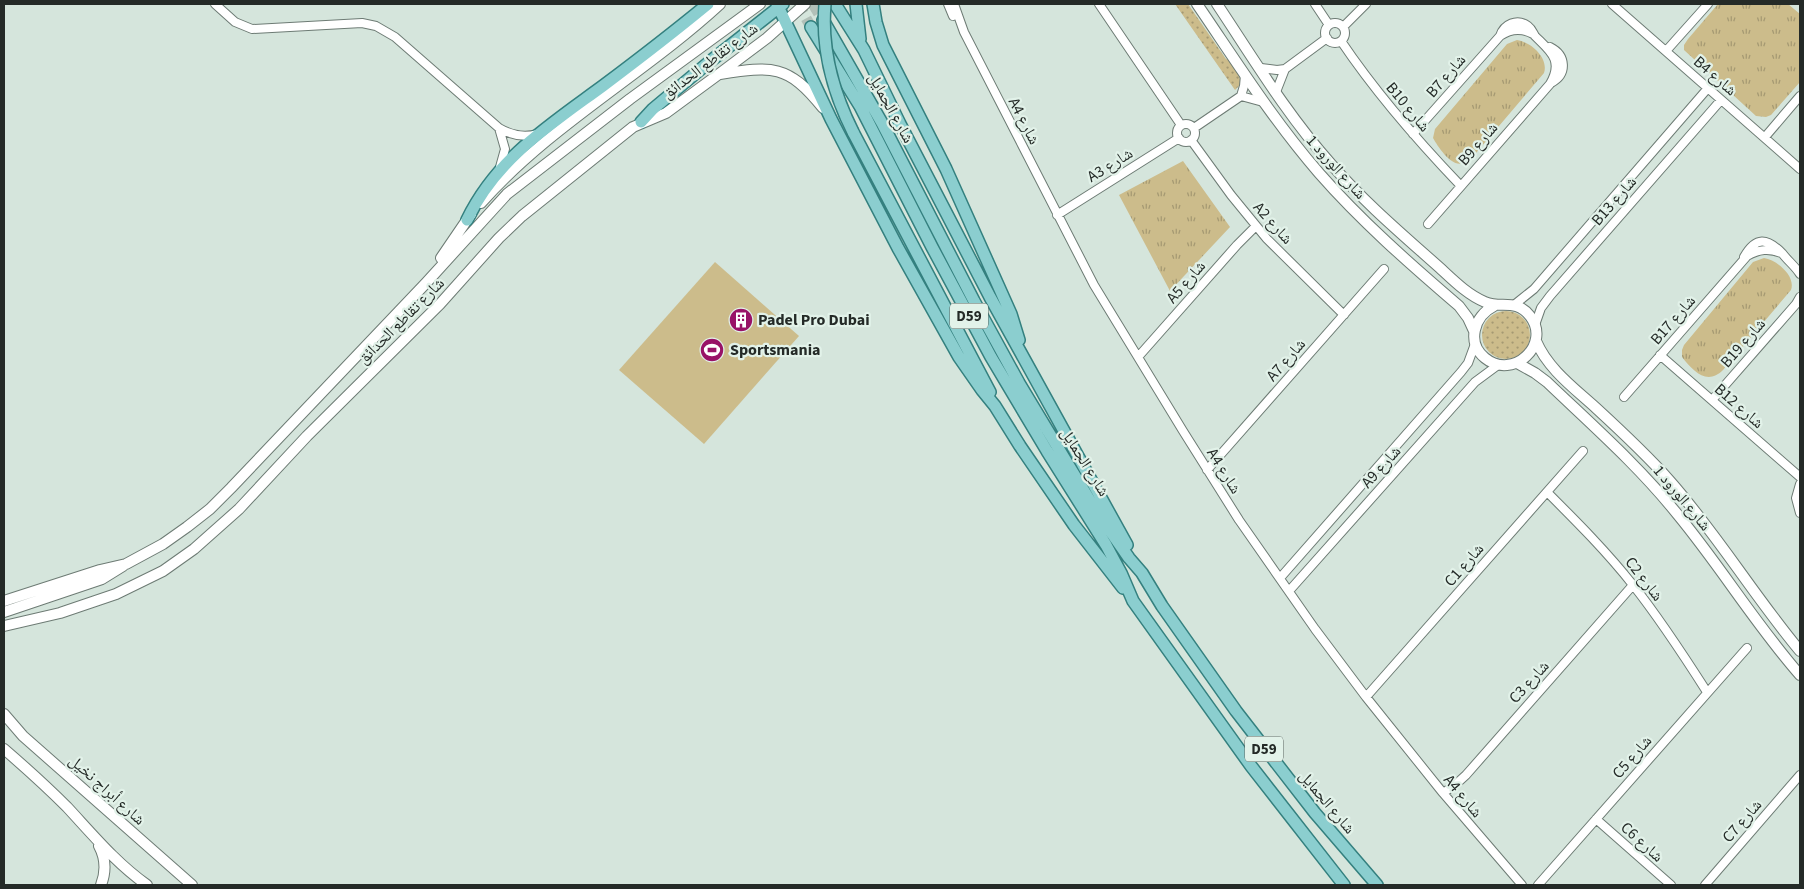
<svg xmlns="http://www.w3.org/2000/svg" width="1804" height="889" viewBox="0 0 1804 889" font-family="'Source Sans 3','Noto Naskh Arabic',sans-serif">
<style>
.grass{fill:url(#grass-tufts)}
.garden{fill:url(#garden-dots)}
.pitch{fill:#ccbc8b}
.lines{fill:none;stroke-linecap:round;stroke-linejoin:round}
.primary-tunnel{stroke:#b2c0b8;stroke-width:11;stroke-dasharray:11 5.5;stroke-linecap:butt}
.street-casing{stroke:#6d7b74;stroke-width:10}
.secondary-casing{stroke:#6d7b74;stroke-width:12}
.primary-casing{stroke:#34807f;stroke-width:14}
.street{stroke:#fff;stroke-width:8}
.secondary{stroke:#fff;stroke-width:10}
.primary{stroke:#8bcecf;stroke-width:11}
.primary-bridge-casing{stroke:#34807f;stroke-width:14;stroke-linecap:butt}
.primary-bridge{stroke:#8bcecf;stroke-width:11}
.labels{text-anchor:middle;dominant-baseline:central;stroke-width:4.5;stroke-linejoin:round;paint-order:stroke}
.shield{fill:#e2f2e9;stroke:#5d6661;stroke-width:1}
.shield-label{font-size:15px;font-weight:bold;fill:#242a27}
.street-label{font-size:16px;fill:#242a27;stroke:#e2f2e9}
.poi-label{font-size:16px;font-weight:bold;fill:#242a27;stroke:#e2f2e9;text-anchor:start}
</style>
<defs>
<pattern id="grass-tufts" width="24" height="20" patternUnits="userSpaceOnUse" patternTransform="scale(1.25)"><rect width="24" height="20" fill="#ccbc8b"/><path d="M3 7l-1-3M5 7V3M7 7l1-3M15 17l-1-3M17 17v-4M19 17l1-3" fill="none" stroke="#a59972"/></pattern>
<pattern id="garden-dots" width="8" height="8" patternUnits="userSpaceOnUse" patternTransform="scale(1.25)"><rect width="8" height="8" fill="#ccbc8b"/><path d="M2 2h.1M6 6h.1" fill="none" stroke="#a59972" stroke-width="1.8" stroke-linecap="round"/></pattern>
</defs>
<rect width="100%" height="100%" fill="#d5e5dc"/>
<path class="grass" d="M1718,4h70l12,10v68l-29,33 -5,2 -10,-1 -72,-66v-5l4,-6z
M1517,40c14,2 32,18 27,33l-68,80c-4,3 -8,9 -13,10 -11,5 -25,-16 -30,-25l2,-9 72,-85z
M1183,161l47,66 -60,64 -51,-96z
M1764,258c13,2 32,18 27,32l-68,80c-16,16 -30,1 -41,-13v-7l2,-5 69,-83z"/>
<path class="garden" d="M1175,4h13l38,55 3,1 10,15 2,9 -6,6z
M1482 335a24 24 0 1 1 48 0a24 24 0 1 1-48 0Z"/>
<path class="pitch" d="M715,262l84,74 -95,108 -85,-74z"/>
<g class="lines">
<path class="primary-tunnel" d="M798,4l13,23
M813,4l9,15"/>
<g class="street-casing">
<path id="street" d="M215,4l20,18 17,7 110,-6 14,3 19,11 104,91c12,7 24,10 38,6
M948,4l5,12
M954,4l10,28 130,253 89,146 56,89 76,109 51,68 77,96 79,92
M1099,4l82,121
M1315,4l14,21
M1612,4l188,165
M1325 33a10 10 0 1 1 20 0a10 10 0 1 1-20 0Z
M1343,27l23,-23
M1500,36c10,-7 22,-8 33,-2
M1341,41c35,52 76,99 119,144
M1550,47c16,8 18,27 1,36
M1666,51l42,-47
M1261,68l16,2 8,-1
M1276,92l9,-23 42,-31
M1241,96l22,6
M1177 133a9 9 0 1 1 18 0a9 9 0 1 1-18 0Z
M499,128l6,21 -5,18
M1194,128l47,-32 3,-10 1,-11
M1413,134l87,-98c4,-12 17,-18 28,-10 4,3 5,7 7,10 15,15 29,24 15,48l-122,140
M1765,137l35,-41
M1191,140l40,55 36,44 77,76
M1057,215l122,-77
M1744,257c12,-21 23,-19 38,-4 6,8 13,13 18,21
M1514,305l20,-16 174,-201
M1535,325l6,-17 9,-12 171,-196
M1660,355l140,122
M1138,357l99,-112 19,-19
M1624,397l123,-141c12,-7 22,-8 34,-3
M1712,400l84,-96 4,-7
M1207,470l177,-201
M1800,484l-4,14 4,15
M1547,492c30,30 60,60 86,93 27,34 51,71 74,107
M1280,578l181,-206 7,-9 7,-19
M1289,591l186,-209 23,-17
M1366,697l217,-246
M1443,793l12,-8 11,-10 167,-190
M1596,819l75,66
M1538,885l209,-237
M1705,885l95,-110"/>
</g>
<g class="secondary-casing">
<path id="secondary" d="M1197,4c39,57 76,116 122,169 42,48 91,91 140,133l9,12 6,13
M1217,4c36,54 70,111 114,160 33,38 72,71 109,104 14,13 28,27 45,34 16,7 31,-4 45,14 22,28 -17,65 -45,42 -19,-15 -11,-42 9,-52
M720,74c52,-8 68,-10 103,34
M481,203c68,-77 163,-129 239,-199
M441,258l30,-44
M1536,341c12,28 38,47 60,67 25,23 50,46 73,72 48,54 85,116 131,171
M1517,363l18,10 12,9c45,43 92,84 131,133 43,52 78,110 122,160
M4,601l96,-31 26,-6 37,-20 24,-17 23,-18 21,-21 195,-205 81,-89 123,-95 130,-95
M4,612l98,-33 21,-13
M4,626l56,-13 56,-19 47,-23 31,-22 45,-40 68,-73 133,-132 59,-66 23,-22 111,-89 33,-14 53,-39 48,-36 38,-34
M4,714l19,22 169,149
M4,749c22,19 43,38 63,58 26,28 49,56 80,78
M99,846c7,13 7,26 2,39"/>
</g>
<g class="primary-casing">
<path id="primary" d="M777,4l54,115 67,129 61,109 23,33 13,16 25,40 54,79 49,63
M835,4l29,46 36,74 90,173 137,248
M856,4l4,35
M873,4l3,18 7,23 63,124 65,145 8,26
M823,20l59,103 92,178 45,82 76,126 34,49 13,15 20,33 74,105 79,102 62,72
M811,27l49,79 72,141 59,110 56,94 59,94 15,28 12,28 118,165 93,119
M641,122l12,-13 55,-46 75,-59
M853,132l137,260
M467,220c30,-62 83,-95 136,-134 36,-27 71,-54 105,-82"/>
</g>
<use href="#street" class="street"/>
<use href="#secondary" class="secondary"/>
<use href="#primary" class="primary"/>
<g class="primary-bridge-casing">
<path id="primary-bridge" d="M825,4c-4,45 8,88 28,128"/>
</g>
<use href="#primary-bridge" class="primary-bridge"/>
</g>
<defs>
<g id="building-disc" transform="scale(1.25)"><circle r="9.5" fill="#981267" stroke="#e2f2e9"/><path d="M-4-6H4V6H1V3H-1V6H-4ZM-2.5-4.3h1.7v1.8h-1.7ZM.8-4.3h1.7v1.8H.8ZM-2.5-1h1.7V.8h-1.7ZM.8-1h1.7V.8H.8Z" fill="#fff"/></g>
<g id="stadium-disc" transform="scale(1.25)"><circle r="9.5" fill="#981267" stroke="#e2f2e9"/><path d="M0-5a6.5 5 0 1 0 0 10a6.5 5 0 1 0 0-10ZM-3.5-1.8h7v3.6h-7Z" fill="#fff"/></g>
</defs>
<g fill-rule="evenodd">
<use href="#building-disc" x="741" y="320"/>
<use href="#stadium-disc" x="712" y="350"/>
</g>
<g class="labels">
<g class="shield">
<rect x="950" y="303.5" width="38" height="25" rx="4"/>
<rect x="1245" y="736.5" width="38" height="25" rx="4"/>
</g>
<g class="shield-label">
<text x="969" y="316">D59</text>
<text x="1264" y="749">D59</text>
</g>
<g class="street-label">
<text transform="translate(710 61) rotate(-37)">شارع تقاطع الحدائق</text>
<text transform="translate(1446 76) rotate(-49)">B7 شارع</text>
<text transform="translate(1715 76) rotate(41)">B4 شارع</text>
<text transform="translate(1408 107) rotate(50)">B10 شارع</text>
<text transform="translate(891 108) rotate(61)">شارع الجمايل</text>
<text transform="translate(1024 121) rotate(63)">A4 شارع</text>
<text transform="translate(1478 144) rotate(-49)">B9 شارع</text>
<text transform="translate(1110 165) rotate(-32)">A3 شارع</text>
<text transform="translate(1336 167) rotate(48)">شارع الورود 1</text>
<text transform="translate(1614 201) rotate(-49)">B13 شارع</text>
<text transform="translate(1273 223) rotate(48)">A2 شارع</text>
<text transform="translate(1186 282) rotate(-49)">A5 شارع</text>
<text transform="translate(1673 320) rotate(-49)">B17 شارع</text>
<text transform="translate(401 321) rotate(-45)">شارع تقاطع الحدائق</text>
<text transform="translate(1743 343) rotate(-49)">B19 شارع</text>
<text transform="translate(1286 360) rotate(-49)">A7 شارع</text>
<text transform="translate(1739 406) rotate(41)">B12 شارع</text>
<text transform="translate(1085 462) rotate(58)">شارع الجمايل</text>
<text transform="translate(1381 467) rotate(-48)">A9 شارع</text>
<text transform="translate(1224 471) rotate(58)">A4 شارع</text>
<text transform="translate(1682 498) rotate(50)">شارع الورود 1</text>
<text transform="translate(1464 565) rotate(-49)">C1 شارع</text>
<text transform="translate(1644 579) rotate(52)">C2 شارع</text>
<text transform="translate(1529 682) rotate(-48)">C3 شارع</text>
<text transform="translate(1632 757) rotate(-49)">C5 شارع</text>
<text transform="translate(107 790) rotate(42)">شارع أبراج نخيل</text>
<text transform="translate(1463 796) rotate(50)">A4 شارع</text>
<text transform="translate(1327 802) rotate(50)">شارع الجمايل</text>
<text transform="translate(1742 821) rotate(-49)">C7 شارع</text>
<text transform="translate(1642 842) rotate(42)">C6 شارع</text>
</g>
<g class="poi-label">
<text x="758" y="320">Padel Pro Dubai</text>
<text x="730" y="350">Sportsmania</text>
</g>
</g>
<rect width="1804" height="889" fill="none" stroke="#242a27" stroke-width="10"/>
</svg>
